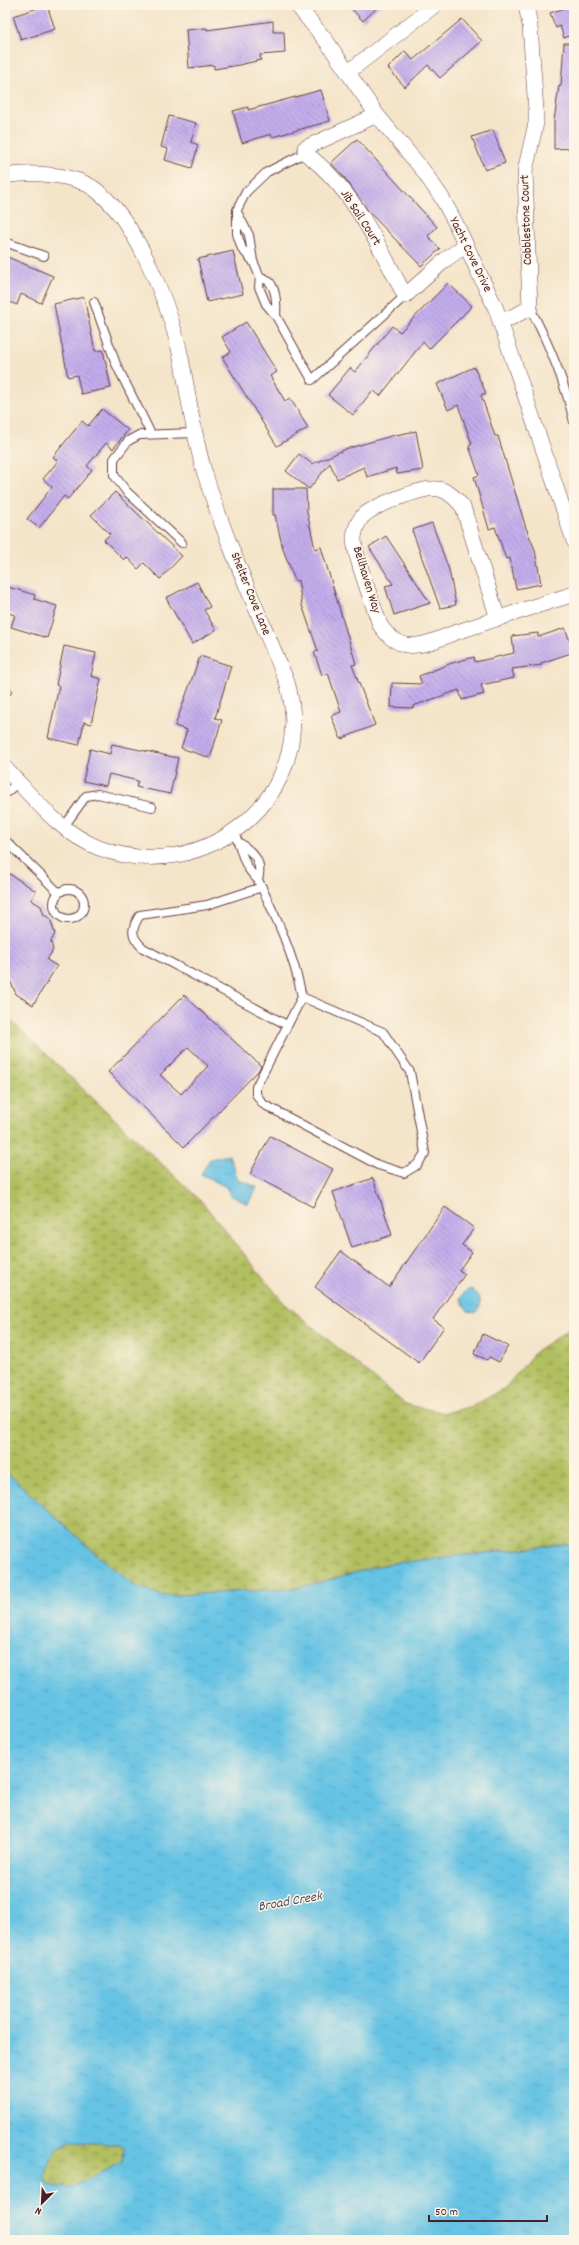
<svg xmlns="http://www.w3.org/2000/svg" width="579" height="2245" viewBox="0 0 579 2245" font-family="Dekko,sans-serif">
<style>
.wetland{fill:url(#wetland-marsh);stroke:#7e6f46}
.water{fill:url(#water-ripples);stroke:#587188;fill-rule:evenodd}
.building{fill:url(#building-back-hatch);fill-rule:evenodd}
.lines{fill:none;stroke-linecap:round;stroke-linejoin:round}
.lane-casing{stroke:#643d43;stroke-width:10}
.street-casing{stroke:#643d43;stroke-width:16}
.lane{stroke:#fff;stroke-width:8}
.street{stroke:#fff;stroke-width:15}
.labels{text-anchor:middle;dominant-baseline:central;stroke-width:3;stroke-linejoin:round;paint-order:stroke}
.street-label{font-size:13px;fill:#4a1f2b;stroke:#fcf5e5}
.water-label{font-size:14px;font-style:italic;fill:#525062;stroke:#fcf5e5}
</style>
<defs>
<pattern id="wetland-marsh" width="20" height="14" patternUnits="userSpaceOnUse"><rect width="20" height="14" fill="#b2bf61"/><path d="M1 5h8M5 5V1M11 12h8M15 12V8" fill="none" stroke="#939b50"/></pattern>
<pattern id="water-ripples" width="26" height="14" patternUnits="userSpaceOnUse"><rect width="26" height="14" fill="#66c3e4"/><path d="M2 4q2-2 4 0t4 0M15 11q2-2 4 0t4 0" fill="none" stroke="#5aa7c4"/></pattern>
<pattern id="building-back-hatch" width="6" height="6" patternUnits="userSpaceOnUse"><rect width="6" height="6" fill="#c3adec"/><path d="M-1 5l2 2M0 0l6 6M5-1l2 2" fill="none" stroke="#a08cbf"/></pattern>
</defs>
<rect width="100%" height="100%" fill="#fcf5e5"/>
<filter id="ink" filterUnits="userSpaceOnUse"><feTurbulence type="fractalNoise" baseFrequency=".025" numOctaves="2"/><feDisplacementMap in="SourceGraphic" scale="8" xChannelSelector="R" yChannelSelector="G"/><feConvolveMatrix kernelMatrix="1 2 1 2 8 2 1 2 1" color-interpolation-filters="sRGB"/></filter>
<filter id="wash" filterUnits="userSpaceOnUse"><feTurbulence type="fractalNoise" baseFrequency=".012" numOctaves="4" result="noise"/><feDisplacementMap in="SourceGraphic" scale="16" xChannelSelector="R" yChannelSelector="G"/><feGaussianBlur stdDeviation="0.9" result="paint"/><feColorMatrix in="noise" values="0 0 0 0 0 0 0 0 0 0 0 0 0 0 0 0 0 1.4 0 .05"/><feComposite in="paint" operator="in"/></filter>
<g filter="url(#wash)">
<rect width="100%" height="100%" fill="#f4e4c9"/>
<path class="wetland" d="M5,1015l197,187 82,101 121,101 40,9 28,-7 32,-18 31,-37 38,-25v217l-187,21 -89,24 -135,8 -28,-10 -40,-33 -90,-82z
M71,2142l49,2 5,4 -3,14 -51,26 -22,-3 -5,-8 11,-27z"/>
<path class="water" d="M229,1155l9,25 19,7 -9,17 -18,-9 -4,-8 -25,-13 9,-15z
M471,1289c9,5 13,16 5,24l-8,-2 -8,-13 6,-7z
M5,1471l90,82 40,33 28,10 135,-8 89,-24 187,-21v697h-569zM71,2142l49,2 5,4 -3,14 -51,26 -22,-3 -4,-9 10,-26z"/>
<g id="blocks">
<path class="building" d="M47,5l8,24 -34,11 -8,-24z
M348,5h32l-17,16z
M574,5v29l-10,4 -4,-12 -4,2 -6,-15z
M462,19l20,22 -42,37 -12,-13 -23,22 -17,-19 17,-17 8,9z
M273,21v11h11l1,21 -25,2 1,5 -22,5 -25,4v-4l-25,3 -3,-38 21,-2v2z
M564,43h10v105l-20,1v-28l5,-35h2z
M321,90l9,31 -58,16 -1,-3 -29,9 -9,-32 15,-4v3z
M169,116l27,7 -5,19 7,3 -6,23 -27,-8 3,-11 -7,-2z
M493,130l12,33 -20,7 -13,-33z
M357,139l80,88 -9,9 12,13 -19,17 -52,-54 -25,-35 -13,-14z
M233,251l10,43 -36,8 -9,-43z
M5,256l48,20 -12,27 -20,-9 -4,11 -12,-5z
M448,283l24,23 -43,43 -6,-7 -43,54 -7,-6 -20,25 -25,-20 22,-27 5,4 37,-46 8,6z
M84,297l11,54 8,-1 8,38 -30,6 -4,-19 -9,2 -14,-73z
M246,322l31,50 -7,4 15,25 5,-3 18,30 -31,18 -55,-89 9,-5 -9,-15z
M474,367l12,26 -5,2 14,41h3l28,92 9,22 6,34 -25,5 -6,-31 -4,1 -11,-32 -6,2 -15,-52 5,-2 -10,-29 3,-2 -14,-39 -10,5 -11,-26z
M102,409l26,21 -15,19 -7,-6 -19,23 5,4 -24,29 -4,-3 -25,32 -12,-9 25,-32 -9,-8 15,-18 -5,-4 29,-36 6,5z
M416,431l7,39 -26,4 -1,-6 -29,9 -3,-10 -27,12 -7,-16 -21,26 -23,-18 13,-17 13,10 34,-15 45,-13z
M273,489h33l1,23 8,37 6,-2 35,117 -4,1 23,60 -34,14 -10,-23 10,-4 -13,-39 -6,2 -8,-23 4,-1 -16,-46 -4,-25 -3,1 -12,-32 -8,-34h-2z
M115,492l67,64 -22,23 -16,-16 -6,6 -11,-12 -3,3 -20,-20 6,-6 -19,-19z
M432,523l17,47 7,35 -16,3 -28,-78z
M386,536l44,67 -36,12 -9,-29 8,-2 -24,-37z
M197,582l13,25 -6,3 12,20 -24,14 -26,-46z
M5,586l30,9 -1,4 23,7 -10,32 -36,-11 4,-12 -10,-3z
M565,628l9,24 -33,11 1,2 -30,4 2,9 -33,7 3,9 -22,6 -3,-10 -46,16v2l-22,-1 1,-24 30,1 -3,-8 33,-13 22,-6 1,5 39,-9 -2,-17 26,-3v4z
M64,646l32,7 -5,23 10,3 -10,45 -7,-2 -5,23 -31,-7 11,-52 -3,-1z
M200,656l31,10 -16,52 7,2 -12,38 -29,-10 6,-18 -12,-4z
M112,744l66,14 -8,36 -34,-7 2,-6 -29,-7 -3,12 -23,-5 7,-32 20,5z
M5,871l31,20 -5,9 10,6 3,9 6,3 5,16 -4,7 2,9 -6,10 10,6 -24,39 -17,-11 -11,-25z
M184,995l77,71 -3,5 -74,76 -76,-75zM188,1047l20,19 -27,28 -21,-19z
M270,1136l63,33 -20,38 -63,-33z
M373,1178l19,57 -40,13 -19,-56z
M445,1207l29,21 -12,17 10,7 -13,18 6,4 -32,45 11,8 -25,36 -104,-76 26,-36 48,36z
M483,1334l25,12 -9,16 -10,-5 -2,3 -13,-6z"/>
</g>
</g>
<g filter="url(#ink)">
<use href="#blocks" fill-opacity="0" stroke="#643d43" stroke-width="1"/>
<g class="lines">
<g class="lane-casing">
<path id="lane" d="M305,153l-38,19 -21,20 -9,18v24l5,15 11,12 7,16 -1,10 7,17 10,12 36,64 93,-84
M237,212l12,23 4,26
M5,242l39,14
M260,277c17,3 17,25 16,39
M94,302l22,62 35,70
M530,308c19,36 35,74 44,114
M182,543l-56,-52 -12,-16v-16l14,-18 11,-6 56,-2
M5,690l2,1
M5,794l13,-12
M63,828l23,-32 12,-2 54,13
M233,831c11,20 7,32 25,49 5,-18 -4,-27 -18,-37
M5,840l54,53
M258,880c18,37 36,75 44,117l-46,90v7l7,10 115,61 26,8 13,-8 8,-12 -15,-81 -27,-40 -81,-35
M262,887l-55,18 -67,10c-9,14 -10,21 3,33l144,77
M54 904a15 15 0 1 1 30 0a15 15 0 1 1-30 0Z"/>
</g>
<g class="street-casing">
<path id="street" d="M297,5l30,37 50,73 45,54 20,29 13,24 41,87 78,232
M348,72l87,-67
M377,115l-72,33v5c48,35 73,91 100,143l41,-37 20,-14
M5,176c25,-5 71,-2 91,14 39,29 70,108 82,154 10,43 14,88 27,130 22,71 54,140 82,208 33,113 -82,206 -188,166 -40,-16 -65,-50 -94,-80
M500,323l30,-15 -5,-137 11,-48v-13l-6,-84 -4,-21
M498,619l-35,-112c-7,-8 -14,-16 -24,-18 -15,-3 -67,17 -77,28 -4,5 -7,13 -8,20 -1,16 20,69 26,88 7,10 14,17 26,20 16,3 36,-8 51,-13 39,-13 78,-26 117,-38"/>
</g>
<use href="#lane" class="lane"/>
<use href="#street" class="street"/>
</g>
</g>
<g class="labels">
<g class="street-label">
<text transform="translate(360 218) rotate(57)">Jib Sail Court</text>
<text transform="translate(527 220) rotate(-92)">Cobblestone Court</text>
<text transform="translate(470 255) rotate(64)">Yacht Cove Drive</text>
<text transform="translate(366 580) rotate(73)">Bellhaven Way</text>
<text transform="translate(250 594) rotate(68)">Shelter Cove Lane</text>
</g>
<g class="water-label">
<text transform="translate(290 1902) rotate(-10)">Broad Creek</text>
</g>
</g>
<rect width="579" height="2245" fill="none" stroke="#fcf5e5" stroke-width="20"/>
<g transform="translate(42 2203) rotate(204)" stroke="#fcf5e5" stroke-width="3" paint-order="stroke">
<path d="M0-3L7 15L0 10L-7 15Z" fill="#4a1f2b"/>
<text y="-6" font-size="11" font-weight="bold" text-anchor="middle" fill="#4a1f2b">N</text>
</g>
<path d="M429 2215v6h118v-6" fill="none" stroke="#4a1f2b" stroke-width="2"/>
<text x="435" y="2215" font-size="12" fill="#4a1f2b" stroke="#fcf5e5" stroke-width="3" paint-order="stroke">50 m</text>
</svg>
